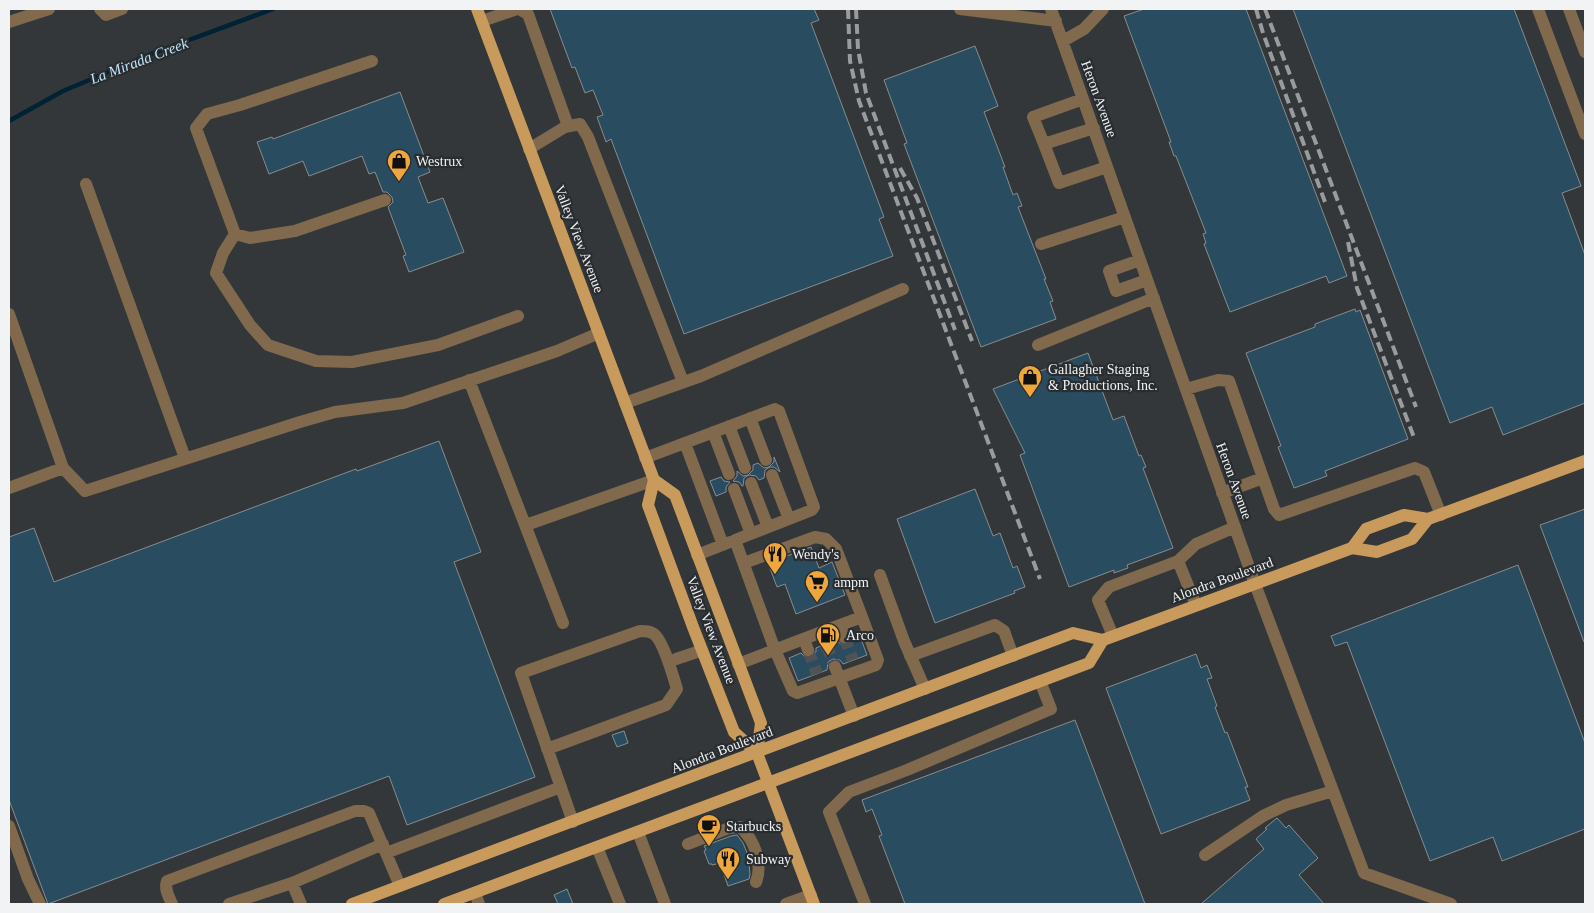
<svg xmlns="http://www.w3.org/2000/svg" width="1594" height="913" viewBox="0 0 1594 913" font-family="Georgia,serif">
<style>
.lines{fill:none;stroke-linecap:round;stroke-linejoin:round}
.stream{stroke:#002235;stroke-width:4.5}
.building{fill:#294c60;stroke:#888c8f}
.minor-tunnel{stroke:#505355;stroke-width:12;stroke-dasharray:12 6;stroke-linecap:butt}
.minor{stroke:#80694c;stroke-width:12}
.major{stroke:#c89a5c;stroke-width:12}
.rail{stroke:#999c9e;stroke-width:4;stroke-dasharray:10 5;stroke-linecap:butt}
.labels{text-anchor:middle;dominant-baseline:central;stroke-width:4.5;stroke-linejoin:round;paint-order:stroke}
.street-label{font-size:14px;fill:#f1f3f5;stroke:#292d2f}
.poi-label{font-size:14px;fill:#f1f3f5;stroke:#292d2f;text-anchor:start}
.water-label{font-size:15px;font-style:italic;fill:#bfe4fb;stroke:#292d2f}
</style>
<rect width="100%" height="100%" fill="#333739"/>
<g class="lines">
<path class="stream" d="M9,121l54,-30 88,-37 122,-45"/>
</g>
<path class="building" d="M550,9h264l5,11 -8,3 73,194 -5,2 14,37 -209,78 -73,-195 -5,3 -9,-25 6,-2 -10,-25 -8,3 -10,-26 -3,1z
M1144,9h102l101,267 -18,7 -3,-7 -96,36 -26,-68 2,-1 -3,-9 3,-1 -30,-77h-2l-5,-14h2l-47,-126z
M1293,9h221l67,177 -19,7 23,62v148l-82,32 -11,-28 -42,16z
M975,46l23,60 -14,6 21,55h-2l10,28 4,-2 5,13 -4,1 28,72h-2l9,22 -3,1 6,17 -75,28 -77,-203 3,-1 -23,-63z
M400,92l30,80 -12,5 10,26 15,-5 21,54 -55,20 -6,-16 3,-1 -18,-48 5,-5 -1,-5 -5,-5h-4l-8,-20 -6,2 -7,-18 -53,20 -6,-15 -34,13 -12,-32 15,-5 1,2z
M1355,309l1,3 4,-2 48,129 -83,32 2,5 -33,12 -16,-41 3,-1 -35,-93 69,-26v-3z
M1088,353l25,67 11,-4 15,40 2,-1 5,12 -3,1 30,80 -46,17 1,3 -14,5v-3l-45,17 -49,-132 5,-2 -32,-64z
M439,441l42,111 -27,10 81,215 -128,48 -18,-49 -341,128 -39,-104v-263l25,-9 20,54 302,-113 1,2z
M774,457l6,15 -6,-5h-4l-5,3 -1,8 -5,2 -3,-4 -7,-1 -5,3 -1,8h-1l-3,-4 -6,-1 4,-5v-5l6,5 5,-1 5,-5v-5l5,-2 6,5 5,-1 5,-5z
M721,477l3,4 6,1 -4,5v5l-10,4 -6,-15z
M975,489l18,47 7,-3 13,35 4,-2 8,21 -11,4 1,2 -80,30 -38,-104z
M1585,509v133h-1l-44,-117z
M811,547l8,21 13,-6 13,33 -49,19 -11,-30 -8,3 -9,-24z
M1518,565l67,178v86l-83,32 -9,-24 -63,24 -83,-219 -12,4 -4,-10z
M858,631l9,24 -24,9 -3,-4 -7,-1 -5,3 -1,8 -29,11 -9,-23 12,-5 5,5 5,-1 5,-5v-4l20,-8 6,5 5,-1 5,-5v-5z
M1196,654l5,14 6,-3 5,13 -5,1 10,27 -2,1 10,26 2,-1 21,55h-3l5,13 -89,34 -55,-146z
M1075,720l70,184h-240l-26,-68 3,-1 -10,-26 -6,3 -4,-12z
M624,731l4,12 -11,4 -5,-12z
M1277,818l9,10 3,-3 29,33 -19,17 25,29h-123l63,-55 -8,-10 11,-10 -2,-1z
M737,835l6,8 5,12 2,19 -1,5 -21,7 -8,-23 -8,2v-1h-3l-5,-13 2,-1 -2,-4 27,-10z
M567,889l6,15h-15l-4,-9z"/>
<g class="lines">
<path class="minor-tunnel" d="M844,637l9,23
M826,644l9,23
M808,650l9,24"/>
<path class="minor" d="M100,9l6,6 16,-6
M519,9l9,5 40,112
M960,9l96,12
M1051,9l204,575 109,289 87,31
M1538,9l47,125
M1569,9l16,43
M482,21l35,-12
M9,22l40,-13
M1063,41l21,-12 19,-20
M372,61l-132,44 -33,9 -11,14 39,106 -12,19 -7,20 34,52 18,20 48,16 36,1 86,-17 80,-29
M1083,99l-50,18 11,27 50,-16
M1044,144l15,39 48,-16
M529,149l36,-22 15,-3 8,13 95,245
M86,184l99,274
M235,234l15,4 45,-7 90,-31
M1041,244l84,-27
M1140,260l-31,11 7,20 31,-11
M9,314l54,154 22,23 215,-69 35,-10 68,-9 154,-52 42,-18
M1038,345l116,-47
M469,380l94,243
M1186,389l32,-9 11,1 45,128 5,6 136,-47 9,4 17,43
M625,403l76,-27 202,-87
M750,418l16,42
M729,426l16,42
M713,432l16,42
M685,443l38,102
M645,458l130,-49 4,2 35,96 -2,3 -77,30 40,110 18,41 4,2 79,-28 2,-5 -16,-43c-41,15 -82,31 -124,47
M772,475l17,44
M751,483l17,44
M9,488l54,-20
M734,489l17,45
M1222,493l41,-15
M526,525l128,-45
M697,555l33,-13
M1178,561l18,-17 39,-17
M744,563l71,-26 11,2 10,10 26,68
M880,575l24,66 21,48
M840,625l4,12
M1113,636l-15,-36 11,-13 69,-26 18,44
M804,639l4,11
M910,656l85,-31 9,6 9,25
M676,659l21,-7
M835,667l19,49
M547,749l119,-44 11,-16c-4,-13 -13,-46 -22,-54 -4,-4 -10,-4 -15,-4l-119,42 52,149
M9,826l19,53 12,25
M638,832l27,72
M688,844l41,-16 11,-1c15,13 23,37 16,55
M597,847l23,57
M386,853l175,-66
M1205,855l58,-39 23,-11 47,-14
M292,883l9,21
M475,893l4,11
M172,904c-3,-7 -8,-15 -5,-23l188,-70h9l5,2 31,73
M229,904l63,-21 91,-39
M786,904l25,-9
M865,904l-36,-92 20,-20 58,-22 144,-61 -11,-28"/>
<path class="major" d="M477,9l177,471 21,15 86,228 -4,30
M654,480l-6,25 45,122 41,105 23,21 57,151
M1352,548l14,-19 38,-14 24,4
M352,904l721,-271 30,7 249,-92 25,4 35,-13 16,-20 157,-58
M444,904l645,-241 14,-23"/>
<path class="rail" d="M848,9l2,52 9,40 181,478
M856,9l2,40 8,44 89,237
M1256,9l7,24 62,169
M1265,9l151,398
M900,168l17,30 55,143
M1348,242l9,46 58,152"/>
</g>
<defs>
<g id="shop-pin" transform="scale(1.25)"><path d="M0 17L-7.5 6A9.5 9.5 0 1 1 7.5 6Z" fill="#efa73d" stroke="#292d2f"/><path d="M-5-2.5h2.3a2.7 3.5 0 0 1 5.4 0H5L5.5 6h-11ZM-1.5-2.5h3a1.5 2.3 0 0 0-3 0Z" fill="#111"/></g>
<g id="restaurant-pin" transform="scale(1.25)"><path d="M0 17L-7.5 6A9.5 9.5 0 1 1 7.5 6Z" fill="#efa73d" stroke="#292d2f"/><path d="M-5-6h1v4h1v-4h1v4h1v-4h1v5L-1.5 .5V6h-2V.5L-5-1ZM5-6V6H3V1.5H1.5Q1.5-4 5-6Z" fill="#111"/></g>
<g id="supermarket-pin" transform="scale(1.25)"><path d="M0 17L-7.5 6A9.5 9.5 0 1 1 7.5 6Z" fill="#efa73d" stroke="#292d2f"/><path d="M-6-5.5h2.5l.6 2H6L4.5 2H-2.5L-4.4-4H-6ZM-1.5 3.2a1.3 1.3 0 1 0 .1 0ZM3 3.2a1.3 1.3 0 1 0 .1 0Z" fill="#111"/></g>
<g id="fuel-pin" transform="scale(1.25)"><path d="M0 17L-7.5 6A9.5 9.5 0 1 1 7.5 6Z" fill="#efa73d" stroke="#292d2f"/><path d="M-5.5-6h7V0h2V4h1.3V-2.5L3-4.5l.8-.8L6-3V5H2.5V1h-1V6h-7ZM-4.2-4.7v3.2H.2V-4.7Z" fill="#111"/></g>
<g id="cafe-pin" transform="scale(1.25)"><path d="M0 17L-7.5 6A9.5 9.5 0 1 1 7.5 6Z" fill="#efa73d" stroke="#292d2f"/><path d="M-5.5-4.5H6V0H3Q3 3.5 0 3.5H-2.5Q-5.5 3.5-5.5 0ZM3-3.2v2h1.7v-2ZM-6 4.5H4V6H-6Z" fill="#111"/></g>
</defs>
<g fill-rule="evenodd">
<use href="#shop-pin" x="399" y="161"/>
<use href="#shop-pin" x="1030" y="377"/>
<use href="#restaurant-pin" x="775" y="554"/>
<use href="#supermarket-pin" x="817" y="582"/>
<use href="#fuel-pin" x="828" y="635"/>
<use href="#cafe-pin" x="709" y="826"/>
<use href="#restaurant-pin" x="728" y="859"/>
</g>
<g class="labels">
<g class="street-label">
<text transform="translate(1099 99) rotate(70)">Heron Avenue</text>
<text transform="translate(579 239) rotate(69)">Valley View Avenue</text>
<text transform="translate(1234 481) rotate(70)">Heron Avenue</text>
<text transform="translate(1222 580) rotate(-20)">Alondra Boulevard</text>
<text transform="translate(711 630) rotate(69)">Valley View Avenue</text>
<text transform="translate(722 750) rotate(-21)">Alondra Boulevard</text>
</g>
<g class="poi-label">
<text x="416" y="161">Westrux</text>
<text x="1048" y="369">Gallagher Staging<tspan x="1048" dy="16">&amp; Productions, Inc.</tspan></text>
<text x="792" y="554">Wendy's</text>
<text x="834" y="582">ampm</text>
<text x="846" y="635">Arco</text>
<text x="726" y="826">Starbucks</text>
<text x="746" y="859">Subway</text>
</g>
<g class="water-label">
<text transform="translate(139 61) rotate(-21)">La Mirada Creek</text>
</g>
</g>
<rect width="1594" height="913" fill="none" stroke="#f1f3f5" stroke-width="20"/>
</svg>
